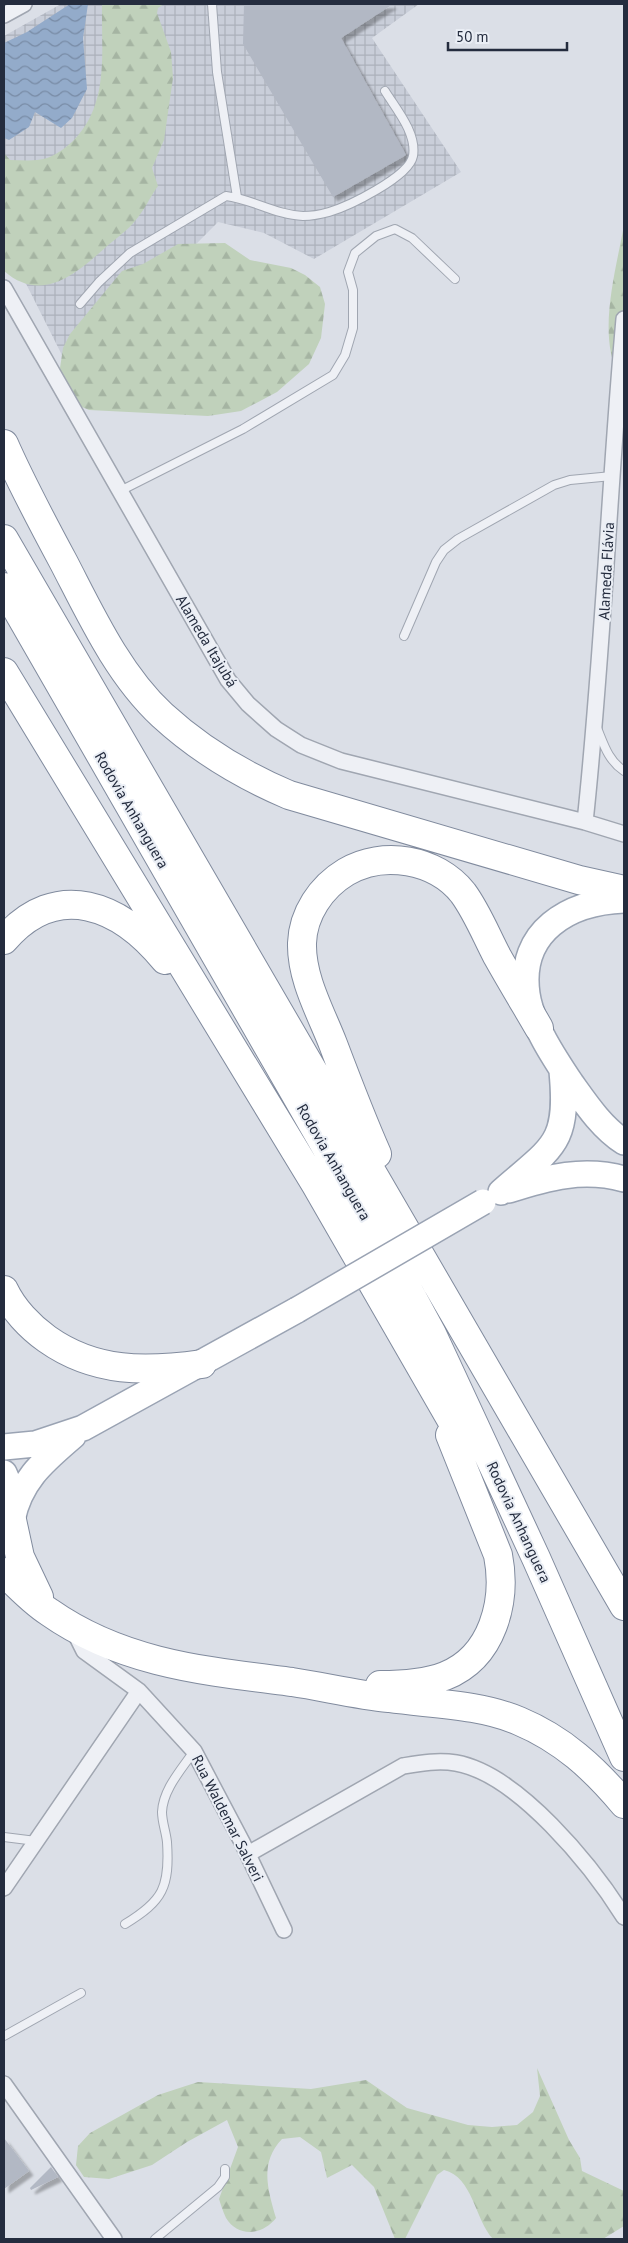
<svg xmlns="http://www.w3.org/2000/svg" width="628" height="2243" viewBox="0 0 628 2243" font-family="'PT Sans',sans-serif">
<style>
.industrial{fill:url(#industrial-grid)}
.forest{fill:url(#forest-firs)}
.water{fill:url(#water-waves)}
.building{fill:#b2b8c4;filter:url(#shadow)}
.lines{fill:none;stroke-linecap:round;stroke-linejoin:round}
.service-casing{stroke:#a0a6b1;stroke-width:10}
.minor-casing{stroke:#a0a6b1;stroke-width:18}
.primary-casing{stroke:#9aa3b3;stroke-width:28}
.motorway-casing{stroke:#818b9e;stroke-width:30}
.service{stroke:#eef0f5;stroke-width:8}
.minor{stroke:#eef0f5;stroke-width:15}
.primary{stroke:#fff;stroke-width:25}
.motorway{stroke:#fff;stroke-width:28}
.primary-bridge-casing{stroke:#9aa3b3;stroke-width:28;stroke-linecap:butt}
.primary-bridge{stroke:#fff;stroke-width:25}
.labels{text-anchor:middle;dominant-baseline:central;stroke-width:4;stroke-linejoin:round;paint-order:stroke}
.street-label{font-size:15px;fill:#242c3e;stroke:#eaeef5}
</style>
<defs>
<pattern id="industrial-grid" width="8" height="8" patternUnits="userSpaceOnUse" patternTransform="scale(1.25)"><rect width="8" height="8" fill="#c9ced9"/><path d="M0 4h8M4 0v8" fill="none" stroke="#acb1bb"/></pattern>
<pattern id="forest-firs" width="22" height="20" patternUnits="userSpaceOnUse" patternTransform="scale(1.25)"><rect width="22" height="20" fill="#c0d1bb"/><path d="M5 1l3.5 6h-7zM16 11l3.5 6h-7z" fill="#a5b4a2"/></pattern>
<pattern id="water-waves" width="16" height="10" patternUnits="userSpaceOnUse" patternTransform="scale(1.25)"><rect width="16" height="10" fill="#93abca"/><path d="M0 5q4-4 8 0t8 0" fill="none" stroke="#788ba5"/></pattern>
<filter id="shadow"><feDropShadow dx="4.5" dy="4.5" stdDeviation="1" flood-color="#0004"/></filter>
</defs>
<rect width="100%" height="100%" fill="#dbdfe7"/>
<path class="industrial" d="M61,4h358l-47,34 89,134 -147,87 -50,-26 -46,-11 -148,149 -66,-131v-204z"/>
<path class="forest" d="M102,4h62l-6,4 -1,5 14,39 2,26 -9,62 -12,28 6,18c-8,11 -14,25 -23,35 -8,10 -20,18 -29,26 -30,27 -64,57 -102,24v-118l6,7c9,0 18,1 27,0 14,-1 26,-10 36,-19 37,-37 28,-89 29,-137z
M624,225v164c-4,-12 -11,-24 -13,-36 -8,-39 6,-89 13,-128z
M225,243l25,17 41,8 14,7 15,12 5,17 -4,34 -12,26 -32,28 -36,19 -33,5 -119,-6 -14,-6 -8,-9 -7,-27 3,-20 7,-14 52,-63 21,-7 35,-20z
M537,2068l32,72 11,18 2,13 42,20v35l-21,13h-110c-18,-19 -20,-62 -49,-69l-7,5 -32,64h-10l-21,-52 -22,-22 -25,13 -6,-26 -21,-15 -18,2c-23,24 -14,51 -6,79 -13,17 -38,20 -50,0 -3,-6 -5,-13 -7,-19l19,-52 -11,-27 -40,22 -35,23 -43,14 -25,-2 -8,-12 2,-19 12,-13 68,-38 40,-13 113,7 55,-9 41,28 61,17 24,2 25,-2 16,-13 7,-16z"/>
<path class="water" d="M70,4h18l-5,34 4,51 -15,29 -11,10 -26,-16 -6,15 -20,13 -5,-2v-95l23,-11z"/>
<path class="building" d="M244,4h149l-52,34 65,117 -73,42 -90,-153z
M4,2138l25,33 -25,18z
M51,2167l7,10 -27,13 -1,-2z"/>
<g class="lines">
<g class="service-casing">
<path id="service" d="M212,4l5,68 20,125
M80,304l19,-22 31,-29 96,-57c26,3 50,19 77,20 8,0 19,-2 26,-4 20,-6 80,-35 84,-56 4,-23 -17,-47 -28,-65
M120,491l123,-62 90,-54 12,-20 8,-27v-38l-5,-18 7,-19 21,-17 19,-7 17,9 43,41
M404,636l32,-74 8,-12 14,-11 96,-54 16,-5 42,-4
M597,728c7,17 11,32 27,43
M4,1837l32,4
M125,1924c38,-23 45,-37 42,-82 -1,-10 -5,-20 -5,-30 1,-23 20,-43 32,-61
M4,2036l77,-43
M155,2239l63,-52 7,-10v-8"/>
</g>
<g class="minor-casing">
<path id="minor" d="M4,15l20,-11
M4,288l224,392 20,24 28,25 25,16 40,16 244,61 39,12
M585,822c18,-167 24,-335 39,-503
M77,1630v7l7,14 55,40 55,60 48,91 42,88
M248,1854l155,-88c18,-3 35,-6 53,-3 62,11 136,103 168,154
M4,1888l135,-197
M4,2084l110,155"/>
</g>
<g class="primary-casing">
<path id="primary" d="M624,900c-55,2 -106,31 -97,94 4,29 28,65 44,89 15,21 31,45 53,59
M509,1190c39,-13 75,-22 115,-11
M501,1192c52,-46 68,-47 61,-121
M4,1447l31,-3 48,-16 214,-118
M4,1473l12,28
M4,1526l8,-6c8,-40 32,-59 61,-84"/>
</g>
<g class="motorway-casing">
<path id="motorway" d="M4,444c18,41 39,80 60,119 27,52 54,111 98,152 38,35 80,60 127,80l290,85 45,10
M4,539l620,1067
M4,587l408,710 20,37 104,224 88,199
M4,672l312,513 152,264
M4,940c53,-62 117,-34 161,20
M377,1154c-16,-36 -30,-73 -44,-110 -12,-31 -32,-66 -31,-101 1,-29 19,-56 44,-71 37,-22 90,-13 117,21 14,19 23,42 34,63 14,25 28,48 42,72
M4,1290c9,19 26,37 43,49 48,34 99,33 155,25
M12,1520l8,37 19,40
M4,1572c14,14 28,29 45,40 74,52 157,59 243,70 33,5 65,13 97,16 42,6 90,6 130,23 43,18 75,47 105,83
M380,1685c22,0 44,-1 65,-9 48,-19 62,-75 53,-121l-48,-120"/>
</g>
<use href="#service" class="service"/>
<use href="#minor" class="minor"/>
<use href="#primary" class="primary"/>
<use href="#motorway" class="motorway"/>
<g class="primary-bridge-casing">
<path id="primary-bridge" d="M297,1310l186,-108"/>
</g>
<use href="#primary-bridge" class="primary-bridge"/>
</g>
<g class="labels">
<g class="street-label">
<text transform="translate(606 571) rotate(-87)">Alameda Flávia</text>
<text transform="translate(207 641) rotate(59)">Alameda Itajubá</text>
<text transform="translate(132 810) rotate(60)">Rodovia Anhanguera</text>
<text transform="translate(334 1162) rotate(60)">Rodovia Anhanguera</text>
<text transform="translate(519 1522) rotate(65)">Rodovia Anhanguera</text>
<text transform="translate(228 1818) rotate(63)">Rua Waldemar Salveri</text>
</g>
</g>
<rect width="628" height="2243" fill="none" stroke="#242c3e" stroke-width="10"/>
<path d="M448 42v8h119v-8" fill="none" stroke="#242c3e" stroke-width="2.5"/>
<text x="456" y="42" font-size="15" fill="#242c3e" stroke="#eaeef5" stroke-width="4" paint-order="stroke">50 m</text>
</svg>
